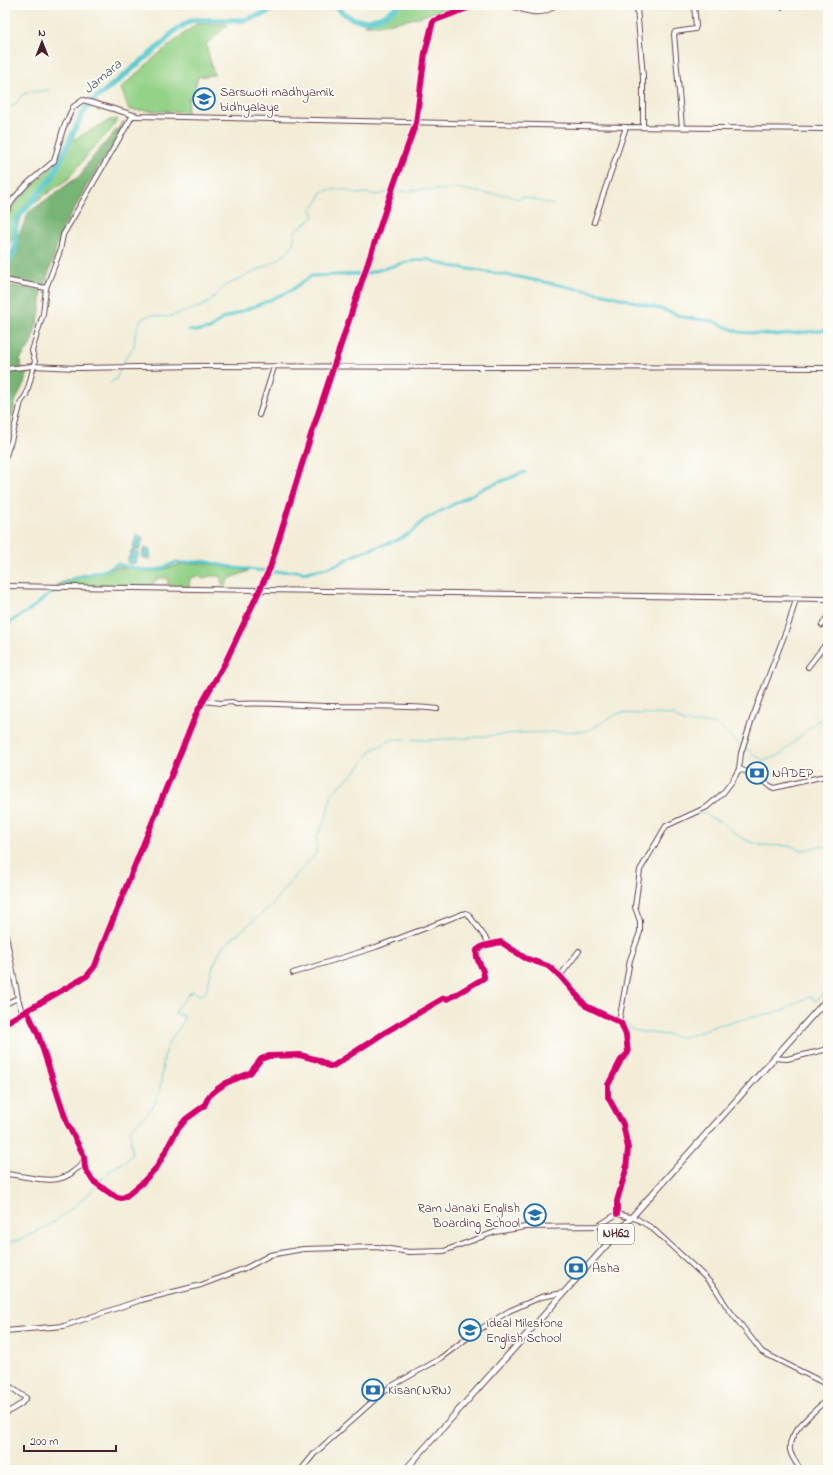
<svg xmlns="http://www.w3.org/2000/svg" width="833" height="1475" viewBox="0 0 833 1475" font-family="'Indie Flower',sans-serif">
<style>
.green{fill:#94d288;stroke:#6f785a}
.forest{fill:#77b474;stroke:#606a50}
.water{fill:#5ccad0;stroke:#53747e}
.lines{fill:none;stroke-linecap:round;stroke-linejoin:round}
.stream{stroke:#5ccad0;stroke-width:1}
.canal{stroke:#5ccad0;stroke-width:3}
.river{stroke:#5ccad0;stroke-width:5.5}
.minor-casing{stroke:#633e45;stroke-width:6}
.major-casing{stroke:#633e45;stroke-width:7}
.minor{stroke:#fff;stroke-width:4}
.major{stroke:#fff;stroke-width:5}
.cycleway-casing{stroke:#fdfcf7;stroke-width:8}
.cycleway{stroke:#d6006c;stroke-width:6}
.labels{text-anchor:middle;dominant-baseline:central;stroke-width:3.5;stroke-linejoin:round;paint-order:stroke}
.shield{fill:#fdfcf7;stroke:#806168;stroke-width:1}
.shield-label{font-size:12px;font-weight:bold;fill:#4a1f2b}
.poi-label{font-size:13px;fill:#4a1f2b;stroke:#fdfcf7;text-anchor:start}
.water-label{font-size:14px;font-style:italic;fill:#505b65;stroke:#fdfcf7}
</style>
<rect width="100%" height="100%" fill="#fdfcf7"/>
<filter id="ink" filterUnits="userSpaceOnUse"><feTurbulence type="fractalNoise" baseFrequency=".025" numOctaves="2"/><feDisplacementMap in="SourceGraphic" scale="8" xChannelSelector="R" yChannelSelector="G"/><feConvolveMatrix kernelMatrix="1 2 1 2 8 2 1 2 1" color-interpolation-filters="sRGB"/></filter>
<filter id="wash" filterUnits="userSpaceOnUse"><feTurbulence type="fractalNoise" baseFrequency=".012" numOctaves="4" result="noise"/><feDisplacementMap in="SourceGraphic" scale="16" xChannelSelector="R" yChannelSelector="G"/><feGaussianBlur stdDeviation="0.9" result="paint"/><feColorMatrix in="noise" values="0 0 0 0 0 0 0 0 0 0 0 0 0 0 0 0 0 1.4 0 .05"/><feComposite in="paint" operator="in"/></filter>
<g filter="url(#wash)">
<rect width="100%" height="100%" fill="#f3edd8"/>
<path class="green" d="M403,5h53c-28,10 -63,21 -92,20z
M196,24h32l-2,3 -20,17 8,31 -16,2 -3,10 9,3 -2,7 -13,1 -2,14 -58,-2 -8,-22 34,-31z
M118,119l-9,13 -16,16 -25,31 -42,29 -21,45v-35l14,-20 33,-31 21,-27 37,-20z
M204,563l45,8 -21,8 -2,7 -4,-1 -2,-9h-11l-5,3 -6,-3 -8,2 -1,9 -21,-2v-7h-9l-5,3 -1,6 -97,-2 25,-10 13,-1 23,-7 41,4 24,-7z"/>
<path class="forest" d="M124,121l-5,14 -33,52 -12,23 -10,16 -6,15 -5,20 -9,25 -39,-9v-11l24,-54 53,-38 5,-10z
M5,285l37,5 -2,23 -9,31 -11,16 1,6 8,6 -13,28 -11,42z"/>
<path class="water" d="M136,535l7,3 -4,12 -6,-1z
M144,548l6,2v9l-9,-2z
M132,550l7,3 -4,10 -4,1 -3,-1 -1,-2z"/>
<g class="lines">
<path class="stream" d="M5,108l9,-2 8,-11 7,-3 20,-2
M393,192l24,-2 44,-1 27,5 22,1 6,4 7,-2 31,8
M122,365l3,-6 9,-13 1,-11 5,-14 5,-4 7,-2 15,2 33,-10 9,-5 16,-16 49,-24 13,-9 6,-8 2,-14 19,-14v-2l-3,-5 7,-9 3,-8 6,-3 17,-1 13,5 10,-1 9,2 14,-3
M110,383l6,-4 5,-11
M745,748l19,13 16,-6 36,-33 12,-7
M691,817l12,-5 6,5 12,5 22,17 16,6 32,1 11,4 18,-4 8,1
M624,1022l9,8 9,2 41,5 12,-3 23,-9 67,-15c8,-6 15,-10 25,-13l6,4 12,-13
M99,1183l11,-13 13,-7 9,-8 -2,-26c8,-7 18,-15 24,-24 11,-19 5,-43 15,-63 5,-9 14,-15 15,-26l-9,-3 2,-5 15,-17 8,4 6,-3 7,-26 9,-19 49,-41 22,-28 23,-24 1,-18 8,-15 7,-28 25,-23 15,-20 21,-11 36,1 38,-2 51,-5 69,-2 32,-18 54,2 10,7 34,2 16,15 9,7
M5,1245l8,-4 6,-1 11,-5 26,-14 35,-29 5,-6"/>
<path class="canal" d="M189,330l7,1 14,-2 12,-10 41,-16 27,-12 21,-15 53,-2 43,-12 20,-3 23,7 69,11 90,18 55,15 19,7 29,4 27,11 38,3 51,-5
M271,572l29,-1 3,2 4,-1 20,-4 11,-4 21,-11 39,-13 15,-9 11,-11 60,-32 41,-16
M5,625l25,-15 13,-11 29,-20 34,-9 11,-6 32,7 11,-2 17,-7 6,1 21,-2 31,7 32,3"/>
<path class="river" d="M334,5c5,4 10,9 15,12 17,9 38,-1 50,-12
M5,266l10,-14 1,-32 36,-42 30,-64 9,-12 29,-23 43,-36 11,-12 18,-11h52l22,-7 10,-8"/>
</g>
</g>
<g filter="url(#ink)">
<g class="lines">
<g class="minor-casing">
<path id="minor" d="M510,5c14,6 32,13 45,0
M781,5v2
M637,8l6,69v50
M682,127l-8,-93 1,-2 20,-3 1,-3 -2,-21
M5,214l9,-16 14,-15 26,-22 9,-32 10,-22 10,-7 54,16 489,11 202,2
M594,222l32,-95
M5,280l41,8
M5,369l28,-3 44,2 123,-2 628,2
M259,415l15,-48
M5,458l6,-17 10,-39 5,-7 4,-14 5,-20 -3,-10 11,-37 3,-26 14,-37 3,-16 70,-120
M5,586l823,13
M822,625l6,-9
M808,667l20,-26
M203,701l18,2 11,-1 4,2c32,-2 65,2 97,2 35,1 70,-1 104,3
M739,769l17,6 14,11 4,2 46,-11h8
M5,930l13,68 4,15
M293,973l83,-26 89,-34 3,1 22,30
M560,976l19,-25
M5,1004l13,-6
M27,1011l11,23 29,89 17,33 1,12 8,13 21,15 7,2 4,-1 16,-13 16,-17 20,-37 9,-11 18,-13 5,-10 7,-6 10,-7 24,-10 11,-14 8,-3 31,-1 18,5 11,6h4l51,-33 60,-35 4,1 36,-21c1,-10 -10,-18 -7,-28l6,-4 18,-4 24,16 23,8 12,10 26,30 35,17 5,12 2,18 -7,7 -13,25v12l15,27 5,24 -2,22 -9,31v13
M619,1022l11,-62 10,-28v-11l-5,-14 5,-37 26,-44 41,-19 16,-14 10,-13 6,-11 2,-16 11,-34 37,-96 7,-24
M5,1023l82,-47 8,-10 8,-22 94,-232 29,-51 44,-93 40,-130 84,-254 22,-61 9,-70 8,-32 43,-16
M774,1058l13,1 41,-10
M5,1174c22,1 51,14 69,-3 4,-4 8,-3 9,-11
M5,1331l59,-5 77,-26 60,-15 47,-18 22,-12 33,-6 74,-2 32,5 35,-1 51,-19 30,-5 73,-1 19,-12 20,5 15,9 52,48 11,12 12,19 35,45 66,33
M5,1383l21,15 -5,6 -16,10
M301,1470l13,-16 58,-52 18,-15 48,-27 36,-27 35,-22 32,-14 22,-4
M801,1470c-4,-6 -10,-13 -11,-20 -3,-19 26,-39 38,-52"/>
</g>
<g class="major-casing">
<path id="major" d="M405,1470l423,-472"/>
</g>
<use href="#minor" class="minor"/>
<use href="#major" class="major"/>
<g class="cycleway-casing">
<path id="cycleway" d="M27,1011l11,23 29,89 17,33 1,12 8,13 21,15 7,2 4,-1 16,-13 16,-17 20,-37 9,-11 18,-13 5,-10 7,-6 10,-7 24,-10 11,-14 8,-3 31,-1 18,5 11,6h4l51,-33 60,-35 4,1 36,-21c1,-10 -10,-18 -7,-28l6,-4 18,-4 24,16 23,8 12,10 26,30 35,17 5,12 2,18 -7,7 -13,25v12l15,27 5,24 -2,22 -9,31v13
M5,1023l82,-47 8,-10 8,-22 94,-232 29,-51 44,-93 40,-130 84,-254 22,-61 9,-70 8,-32 43,-16"/>
</g>
<use href="#cycleway" class="cycleway"/>
</g>
</g>
<defs>
<g id="school-ring" transform="scale(1.15)"><circle r="9.5" fill="#fdfcf7" stroke="#1f6fb2" stroke-width="1.5"/><path d="M0-5L7-2L0 1L-7-2ZM-4 1L0 2.5L4 1V4Q0 6-4 4Z" fill="#1f6fb2"/></g>
<g id="bank-ring" transform="scale(1.15)"><circle r="9.5" fill="#fdfcf7" stroke="#1f6fb2" stroke-width="1.5"/><path d="M-6-4H6V4H-6ZM0-2.3a2.3 2.3 0 1 0 0 4.6a2.3 2.3 0 1 0 0-4.6Z" fill="#1f6fb2"/></g>
</defs>
<g fill-rule="evenodd">
<use href="#school-ring" x="204" y="99"/>
<use href="#bank-ring" x="757" y="773"/>
<use href="#school-ring" x="535" y="1215"/>
<use href="#bank-ring" x="576" y="1268"/>
<use href="#school-ring" x="470" y="1330"/>
<use href="#bank-ring" x="373" y="1390"/>
</g>
<g class="labels">
<rect class="shield" x="598" y="1224" width="36" height="20" rx="3"/>
<g class="shield-label">
<text x="616" y="1234">NH62</text>
</g>
<g class="poi-label">
<text x="220" y="92">Sarswoti madhyamik<tspan x="220" dy="15">bidhyalaye</tspan></text>
<text x="772" y="773">NADEP</text>
<text x="520" y="1208" text-anchor="end">Ram Janaki English<tspan x="520" dy="15">Boarding School</tspan></text>
<text x="592" y="1268">Asha</text>
<text x="486" y="1323">Ideal Milestone<tspan x="486" dy="15">English School</tspan></text>
<text x="388" y="1390">Kisan(NRN)</text>
</g>
<g class="water-label">
<text transform="translate(103 77) rotate(-40)">Jamara</text>
</g>
</g>
<rect width="833" height="1475" fill="none" stroke="#fdfcf7" stroke-width="20"/>
<g transform="translate(42 42)" stroke="#fdfcf7" stroke-width="3" paint-order="stroke">
<path d="M0-3L7 15L0 10L-7 15Z" fill="#4a1f2b"/>
<text y="-6" font-size="11" font-weight="bold" text-anchor="middle" fill="#4a1f2b">N</text>
</g>
<path d="M24 1445v6h92v-6" fill="none" stroke="#4a1f2b" stroke-width="2"/>
<text x="30" y="1445" font-size="12" fill="#4a1f2b" stroke="#fdfcf7" stroke-width="3" paint-order="stroke">200 m</text>
</svg>
